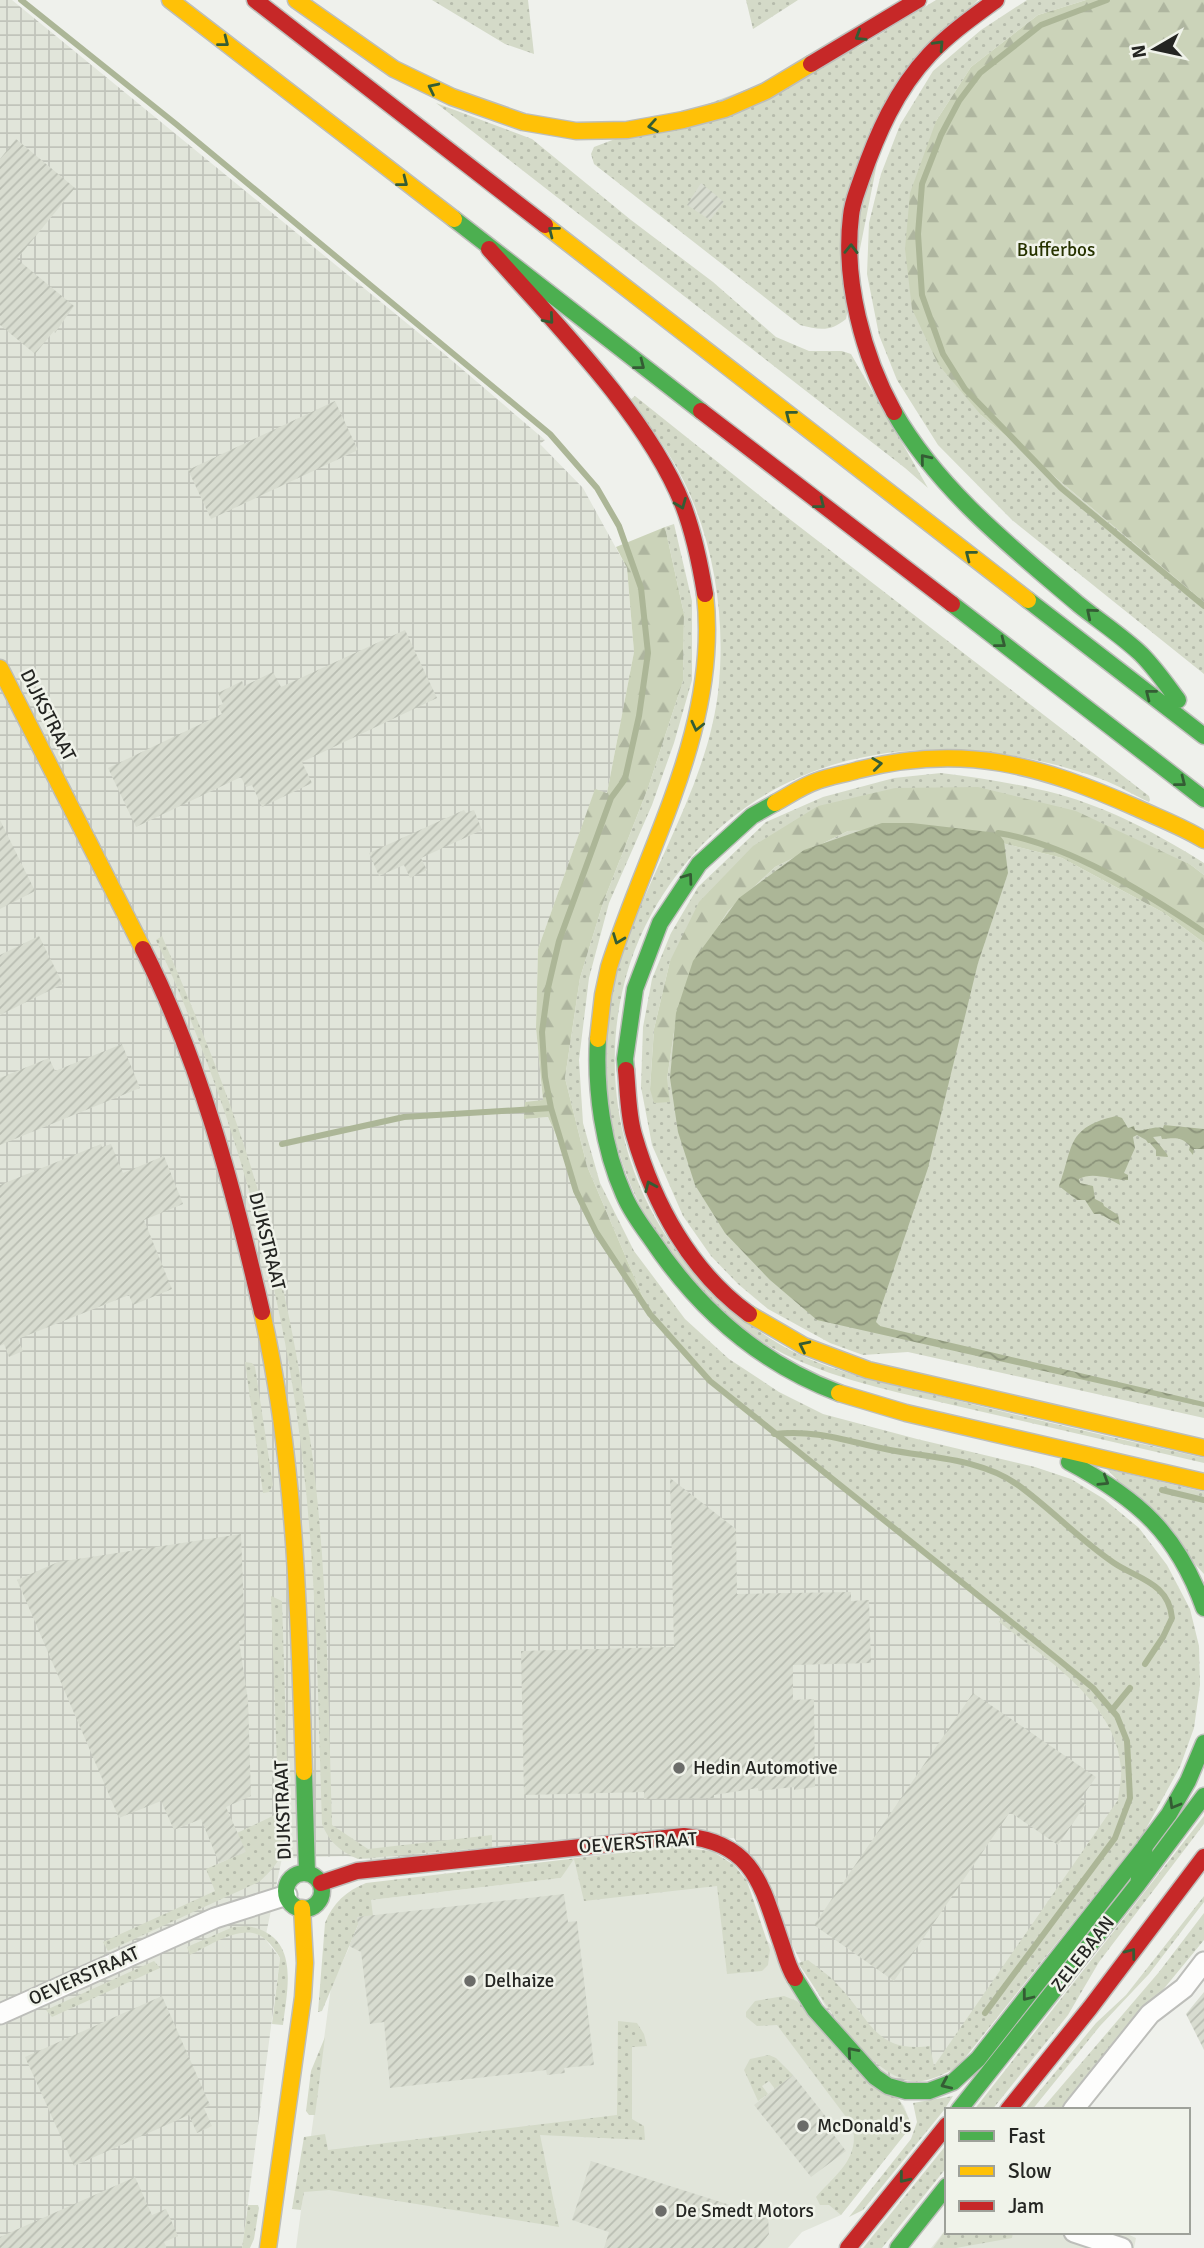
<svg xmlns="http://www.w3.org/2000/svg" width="1204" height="2248" viewBox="0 0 1204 2248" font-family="Signika,sans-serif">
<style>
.built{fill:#e1e5da}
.industrial{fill:url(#industrial-grid)}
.grass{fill:url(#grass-dots)}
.forest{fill:url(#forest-firs)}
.water{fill:url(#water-waves)}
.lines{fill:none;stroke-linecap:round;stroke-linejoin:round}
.stream{stroke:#acb697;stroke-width:6}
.building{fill:url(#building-hatch)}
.street-casing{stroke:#bdbeba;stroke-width:23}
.fast-casing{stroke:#bdbeba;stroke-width:19}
.slow-casing{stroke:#bdbeba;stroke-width:19}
.jam-casing{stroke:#bdbeba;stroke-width:19}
.street{stroke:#fdfdfc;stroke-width:19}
.fast{stroke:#4caf50;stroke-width:16}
.slow{stroke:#ffc107;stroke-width:16}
.jam{stroke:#c62828;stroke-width:16}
.oneway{stroke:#345c34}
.poi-dot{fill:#6b6c69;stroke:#f0f3ea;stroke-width:2.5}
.labels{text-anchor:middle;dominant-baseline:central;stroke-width:5;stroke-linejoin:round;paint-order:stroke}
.park-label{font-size:19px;fill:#273300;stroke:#f0f3ea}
.street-label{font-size:19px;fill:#242522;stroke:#f0f3ea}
.poi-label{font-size:19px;fill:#242522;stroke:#f0f3ea;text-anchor:start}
</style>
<defs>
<pattern id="industrial-grid" width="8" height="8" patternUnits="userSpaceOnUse" patternTransform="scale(1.75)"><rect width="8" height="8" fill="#e1e5da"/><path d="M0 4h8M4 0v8" fill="none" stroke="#c1c4bb"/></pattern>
<pattern id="grass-dots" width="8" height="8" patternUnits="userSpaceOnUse" patternTransform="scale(1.75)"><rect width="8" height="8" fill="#d4dac8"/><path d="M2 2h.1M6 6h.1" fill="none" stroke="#b6bbac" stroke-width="1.8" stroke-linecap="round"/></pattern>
<pattern id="forest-firs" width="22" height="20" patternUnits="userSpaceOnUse" patternTransform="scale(1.75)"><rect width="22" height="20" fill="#cbd3b9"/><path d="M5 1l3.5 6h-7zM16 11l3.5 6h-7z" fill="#aeb59f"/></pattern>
<pattern id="water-waves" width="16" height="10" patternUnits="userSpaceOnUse" patternTransform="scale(1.75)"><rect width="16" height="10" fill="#acb697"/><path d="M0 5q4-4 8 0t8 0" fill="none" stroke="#8c947b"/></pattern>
<pattern id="building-hatch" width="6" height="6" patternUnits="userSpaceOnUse" patternTransform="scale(1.75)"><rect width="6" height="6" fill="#d8dcd0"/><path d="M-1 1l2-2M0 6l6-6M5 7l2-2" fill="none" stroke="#b9bdb2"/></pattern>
</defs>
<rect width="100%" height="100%" fill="#eff1ec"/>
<path class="built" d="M689,1846l215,260 5,13 -4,15 -64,81 -39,17 -14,16h-492l35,-261 40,-87 190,-22 13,-20z
M947,2228v4h176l13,6 -2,10h-203z"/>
<path class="industrial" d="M0,0h12l430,352 103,88 -5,4 43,44 44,80 7,84 -27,141 -12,-3 -57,159 -2,79 7,72 -18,19 23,-2 14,31 14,43 20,41 54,82 60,67 349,279 58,56 13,82 -186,262 -38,31 -42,-13 -130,-240 -362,22 -26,-4 -64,2 -17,81 15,19 -38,290h-242z"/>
<path class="grass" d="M432,0h96l6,54 -29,-10z
M746,0h52l-45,29z
M936,0h42l-86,88 -46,231c-16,13 -26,11 -46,6l-206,-161 -3,-10 3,-7 265,-100z
M1027,0h59l-48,15 -67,52 -35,54 45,294 223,187v72l-192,-154 -74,-75 -41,-65 -18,-45 -12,-61 2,-51 12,-49 19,-49 33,-54 48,-41z
M436,103l96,36 99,81 82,62 63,55 33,14h33l9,3 77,134 -23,-20z
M635,396l139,111 375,289 1,4 -1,2c-16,-7 -31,-17 -48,-23 -169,-61 -355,-33 -449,134 -37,67 -46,146 -29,220 18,84 73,158 145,204 51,34 113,44 171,59 88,22 177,42 265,62v5c-78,-18 -156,-36 -234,-54 -63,-15 -127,-26 -186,-55 -105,-52 -175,-169 -179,-285 -1,-42 7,-86 21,-125 30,-86 85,-168 93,-261 7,-78 -9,-164 -51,-230 -10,-17 -24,-32 -36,-48l-2,-5z
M674,524l18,77v79l-18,63 -22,62 -43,98 -20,75 -10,82 4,63 17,60 34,68 51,68 44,40 50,33 44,22 94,25 118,28 36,12 33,20 35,29 28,37 23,44 9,37 1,39 -6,43 -14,39 -38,69 -185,232c-10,4 -24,12 -35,13 -49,6 -100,-84 -124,-118l10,-3c10,8 21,15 29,24 32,32 37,70 93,62l4,20 184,-266c1,-10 4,-22 3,-32 -5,-66 -75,-109 -122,-146l4,-6 -293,-235 -60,-67 -63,-148 -22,-88 15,-100 23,-75 45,-115 35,-107 1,-67 -19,-87z
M941,773c40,5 79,11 117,21 51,14 102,41 146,69v12l-13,-10 -373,-59 -148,155 -16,68 -4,60 17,-10 9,-60 16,-50 36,-58 47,-44 73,-36 94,-3 120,30 102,55 40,30v475l-296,-66 -45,3 -33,-12 -62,-34 -30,-25 -27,-28 -28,-40 -31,-71 -11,-58 2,-60 9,-48 19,-46 27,-46 68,-65 57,-25 71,-19z
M162,936c36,84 72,170 97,258 23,80 39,162 51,244 18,128 18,258 22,387l36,24 124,-14v12l-134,12c-18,-8 -29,-17 -36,-35 -4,-120 -5,-241 -19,-361 -20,-180 -71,-359 -147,-523z
M245,1362l7,1 3,4 18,118 -4,7 -6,1z
M1107,1469l97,23v82z
M271,1596l11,5 5,161 -10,3z
M279,1813h9c0,32 -4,47 -29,69l-151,69 -5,-9 112,-51 -9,-22 39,-17 -8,-19z
M1204,1816v8l-105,138 -31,53 -76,95h-18z
M671,1847l41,4 22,14 13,16 23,69 -2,15 -6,6 -35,3 -10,-88 -133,15 -10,-42 -13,19 -190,22 2,16 -15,9 -36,86 -4,1 7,-89c8,-20 21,-32 41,-40z
M1204,1896v6l-55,72 -49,52 -68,84h-8l72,-87 30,-28z
M1204,1913v27l-140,170h-23l118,-138z
M247,1926c53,9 41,59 36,99l-11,-1 8,-66c-4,-6 -8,-13 -14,-18 -20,-20 -55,5 -76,15l-3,-8 46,-20z
M154,1961l6,7 -108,49 -6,-7z
M784,1996l13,5 103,100 9,18 -4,15 -64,81 -12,-10h-9l-4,-8c20,-23 45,-39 36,-72l-75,-100 -20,1 -11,-9v-5l9,-11z
M618,2021l19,2 7,11 3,12 -15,1v72l12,7 1,14 -105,-5 19,92 -230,-37 -25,2 -3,18 -9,-1 12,-72 21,-3 3,16 289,-35z
M325,2037l-10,78h-6l-3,-4 5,-40z
M769,2055l7,3 17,17 -18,14 -6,-8 -7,5 6,8 -10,7 -14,-31 6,-11z
M953,2096l-9,14 -81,100 -14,7 62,-78 6,-17 -4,-19z
M947,2144v23l-65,81h-19z
M248,2205h10l1,3 -5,31 -4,9h-8z
M947,2228v4h66l-1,6 -56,10h-23z"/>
<path class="forest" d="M1086,0h118v602l-223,-187 -43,-51 -26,-55 -7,-60 5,-56 26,-72 35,-54 67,-52z
M665,527l19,87 -1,67 -35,107 -45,115 -23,75 -15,100 22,88 63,148 -54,-82 -20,-41 -14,-43 -14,-31 -24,2 1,-17 18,-2 -7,-72 2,-79 57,-160 12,4 27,-141 -7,-84 -11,-21z
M978,787l98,24 115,54 13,10v68l-40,-30 -102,-55 -120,-30 -94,3 -73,36 -47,44 -36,58 -16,50 -9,60 3,23 -16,1 -4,-14 4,-60 16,-68 29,-59 54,-56 65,-40 77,-18z"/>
<path class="water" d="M882,823h30l86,10 6,8 4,32 -30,90 -50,205 -52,154 4,4 12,3 312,73v5l-387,-87 -47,-40 -45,-47 -30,-48 -17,-53 -8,-54 6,-65 17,-52 46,-63 65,-48z
M1116,1116l6,2 6,10 6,-2 1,4c10,2 16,-4 28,-2l1,-3 40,4v20h-10l-1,6 -4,-5 1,-4c-9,-10 -16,-8 -28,-7l-1,-3 -8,1 14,17 1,3 -12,-1v-6l-6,-7h-2l-2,-3 -9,-5 -4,2 2,11 -11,25 4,2v5c-16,1 -34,-9 -49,-1l1,4 13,3 2,13 8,4 1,3 14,9 2,10 -20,-11h-6l-9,-14h-8l-18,-14c15,-39 6,-58 57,-70z"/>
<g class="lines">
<path class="stream" d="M21,0l155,124 374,310 47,54 22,38 22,62 7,65 -9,63 -14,63 -14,19 -52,143 -11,47 -6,44 3,45 6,31 25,83 20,41 54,82 60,67 349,279 34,28 24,28 10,25 3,57 -15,40 -130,175
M1107,0l-66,25 -61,48 -21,28 -18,34 -19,49 -4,50 4,61 21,59 22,35 96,99 143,118
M998,833c70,11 148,60 206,99
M282,1144l122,-27 147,-9
M774,1434c43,-5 75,8 116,16 42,8 92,9 128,35 33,24 62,55 96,78 24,16 55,20 58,55l-9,19 -18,27
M1162,1490l42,10
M1112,1710l18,-22"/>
</g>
<path class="building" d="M16,139l59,49 -58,71 57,47 -19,27 -1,-2 -19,23 -35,-29v-166z
M701,183l23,19 -14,18 -23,-15z
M335,401l23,49 -147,69 -23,-49z
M405,630l32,68 -135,64 10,21 -50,24 -10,-22 -6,2 -5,-10 -105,50 -28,-59 114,-54 -4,-8 5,-2 -5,-11 24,-12 2,5 29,-14 8,15z
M464,810l2,3 8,-3 8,20 -61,28 6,12 -17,8 -6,-13 -25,11 -10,-23z
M0,820l35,71 -35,18z
M39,936l24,48 -63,31v-60z
M122,1044l18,44 -140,57v-67l49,-20 6,13z
M101,1144l1,3 9,-3 12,29 41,-17 19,48 -39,16 28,69 -39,16 -4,-10 -111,44 5,12 -14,6 -5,-13 -4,2v-161z
M670,1478l66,51 1,65 114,-2v9l18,-1 2,63 -78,2v35l21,-1 1,88 -21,3v-3l-36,4v-3l-44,7v3l-70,1v-7l-120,3 -3,-144 153,-4z
M241,1534l4,106 -6,1 9,59 3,96 -25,11 20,45 -27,11 -18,-44 -27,11 -13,-29 -42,17 -102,-238 41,-18z
M973,1693l123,84 -16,23 6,4 -28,41 -48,-33 -116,169 -80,-56z
M564,1894l4,28 9,-1 17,144 -30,3 1,5 -18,2 -1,-5 -156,18 -6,-66 -14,2 -9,-72 -12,-6 9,-21 -1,-8z
M1204,1992v58l-18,-36z
M162,1996l48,109 -6,3 8,18 -15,7 -8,-18 -115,51 -49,-109z
M793,2075l41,52 -4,3 16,21 -35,26 -57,-72z
M591,2161l177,56 1,17 -11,14h-154l5,-16 -37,-12z
M135,2177l17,38 14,-6 12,27 -14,6 3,6h-167v-11z"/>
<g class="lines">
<g class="street-casing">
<path id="street" d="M0,2014l215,-96 72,-23
M1073,2110l77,-96 34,-26 20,-26
M1074,2232l48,16"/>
</g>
<g class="fast-casing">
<path id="fast" d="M454,219l247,192
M894,412c44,77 117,135 184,192 21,17 44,32 63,50 14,14 25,30 37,46
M1028,600l176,136
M952,604l252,195
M598,1039c-3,51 5,109 26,156 7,17 18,31 28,45 47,70 107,123 187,153
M626,1070l-1,-11 10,-70 25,-66 39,-59 53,-48 23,-13
M1069,1462c69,37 108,71 135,146
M304,1772l3,101
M286 1891a18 18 0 1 1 36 0a18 18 0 1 1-36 0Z
M1138,1884l7,-38 24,-32 19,-33 16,-38
M795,1978l20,32 60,67 13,9 18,5h23l24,-9 25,-23 165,-210
M959,2110l179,-226 66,-88
M898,2248l49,-62"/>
</g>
<g class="slow-casing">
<path id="slow" d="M170,0l284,219
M296,0l98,69 58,28 71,25 53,9 51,-1 56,-10 42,-11 41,-18 45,-27
M545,225l483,375
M0,668l143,281
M775,803c13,-7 27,-17 42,-22 13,-5 28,-7 41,-11 106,-27 182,-5 279,38 22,10 46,19 67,32
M598,1039l5,-44 6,-28c39,-123 111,-240 96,-373
M262,1312c34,151 37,306 42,460
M749,1314l55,32 64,24 336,78
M839,1393l67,20 298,69
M268,2248l35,-251 2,-34 -3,-55"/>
</g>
<g class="jam-casing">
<path id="jam" d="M255,0l290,225
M811,64l107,-64
M489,249c65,73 158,166 194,256 11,29 17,58 22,89
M701,411l251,193
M894,412c-31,-56 -51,-132 -43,-196 1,-13 6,-24 10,-36 16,-46 35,-90 69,-126 20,-21 43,-37 66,-54
M143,949c58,115 90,238 119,363
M626,1070c2,21 2,45 8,65 20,69 56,136 115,179
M321,1883l36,-12 327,-35c73,7 78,53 99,112 3,10 6,21 12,30
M1008,2110l82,-102 114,-151
M848,2248l99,-123"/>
</g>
<use href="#street" class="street"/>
<use href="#fast" class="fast"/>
<use href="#slow" class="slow"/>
<use href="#jam" class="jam"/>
</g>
<defs><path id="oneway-chevron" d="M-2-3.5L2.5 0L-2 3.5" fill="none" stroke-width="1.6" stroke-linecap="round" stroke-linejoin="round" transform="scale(1.75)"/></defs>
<g class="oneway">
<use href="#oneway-chevron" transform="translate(860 36) rotate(148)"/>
<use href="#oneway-chevron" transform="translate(224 42) rotate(38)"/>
<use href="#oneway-chevron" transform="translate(939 45) rotate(-47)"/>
<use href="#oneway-chevron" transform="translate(433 88) rotate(-154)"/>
<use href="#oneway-chevron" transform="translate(653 126) rotate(170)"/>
<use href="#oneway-chevron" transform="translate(403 182) rotate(38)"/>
<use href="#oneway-chevron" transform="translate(553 231) rotate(-142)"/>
<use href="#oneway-chevron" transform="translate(851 249) rotate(-89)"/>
<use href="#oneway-chevron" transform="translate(549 319) rotate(49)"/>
<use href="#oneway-chevron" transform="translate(640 365) rotate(38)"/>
<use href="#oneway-chevron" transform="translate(790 415) rotate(-142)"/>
<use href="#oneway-chevron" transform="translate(925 459) rotate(-129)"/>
<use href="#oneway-chevron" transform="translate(681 504) rotate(68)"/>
<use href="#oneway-chevron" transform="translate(820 504) rotate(38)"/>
<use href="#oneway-chevron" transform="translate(970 555) rotate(-142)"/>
<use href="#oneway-chevron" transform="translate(1091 613) rotate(-140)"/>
<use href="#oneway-chevron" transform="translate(1001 643) rotate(38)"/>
<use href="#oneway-chevron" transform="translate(1150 694) rotate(-142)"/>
<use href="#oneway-chevron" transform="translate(697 726) rotate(103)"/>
<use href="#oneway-chevron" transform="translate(877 764) rotate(-7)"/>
<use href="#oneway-chevron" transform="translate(1181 782) rotate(38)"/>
<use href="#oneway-chevron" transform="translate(688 878) rotate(-54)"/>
<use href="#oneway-chevron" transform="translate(618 939) rotate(111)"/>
<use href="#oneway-chevron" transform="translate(650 1186) rotate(-114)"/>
<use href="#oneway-chevron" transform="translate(804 1346) rotate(-154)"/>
<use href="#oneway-chevron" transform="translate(1104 1481) rotate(32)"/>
<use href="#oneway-chevron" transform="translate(1174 1804) rotate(120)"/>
<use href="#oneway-chevron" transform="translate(1131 1953) rotate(-53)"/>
<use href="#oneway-chevron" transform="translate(1027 1996) rotate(128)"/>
<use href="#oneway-chevron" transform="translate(852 2052) rotate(-131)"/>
<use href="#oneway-chevron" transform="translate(946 2084) rotate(156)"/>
<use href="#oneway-chevron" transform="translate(904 2178) rotate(129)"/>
</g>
<g class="poi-dot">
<circle cx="679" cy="1768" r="7"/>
<circle cx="470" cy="1981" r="7"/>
<circle cx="803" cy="2126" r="7"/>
<circle cx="661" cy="2211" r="7"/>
</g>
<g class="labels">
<g class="park-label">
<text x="1056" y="250">Bufferbos</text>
</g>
<g class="street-label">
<text transform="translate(48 715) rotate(63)">DIJKSTRAAT</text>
<text transform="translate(267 1241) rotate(76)">DIJKSTRAAT</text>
<text transform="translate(283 1810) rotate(-92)">DIJKSTRAAT</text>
<text transform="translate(638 1843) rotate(-4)">OEVERSTRAAT</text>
<text transform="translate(1083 1954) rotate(-52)">ZELEBAAN</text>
<text transform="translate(84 1976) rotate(-24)">OEVERSTRAAT</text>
</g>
<g class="poi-label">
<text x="693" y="1768">Hedin Automotive</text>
<text x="484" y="1981">Delhaize</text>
<text x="817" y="2126">McDonald's</text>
<text x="675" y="2211">De Smedt Motors</text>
</g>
</g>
<rect x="945" y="2108" width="245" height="126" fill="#f0f3ea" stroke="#9ea19a" stroke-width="2"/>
<rect x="959" y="2131" width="35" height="10" fill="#4caf50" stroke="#9ea19a" stroke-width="2"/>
<text x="1008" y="2143" font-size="21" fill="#242522">Fast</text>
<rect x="959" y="2166" width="35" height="10" fill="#ffc107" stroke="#9ea19a" stroke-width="2"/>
<text x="1008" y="2178" font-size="21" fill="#242522">Slow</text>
<rect x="959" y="2201" width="35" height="10" fill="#c62828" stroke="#9ea19a" stroke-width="2"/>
<text x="1008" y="2213" font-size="21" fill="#242522">Jam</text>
<g transform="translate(1155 49) rotate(261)" stroke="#f0f3ea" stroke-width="5" paint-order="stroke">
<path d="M0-5L12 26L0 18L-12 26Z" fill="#242522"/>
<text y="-10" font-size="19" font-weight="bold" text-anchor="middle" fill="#242522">N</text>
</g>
</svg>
